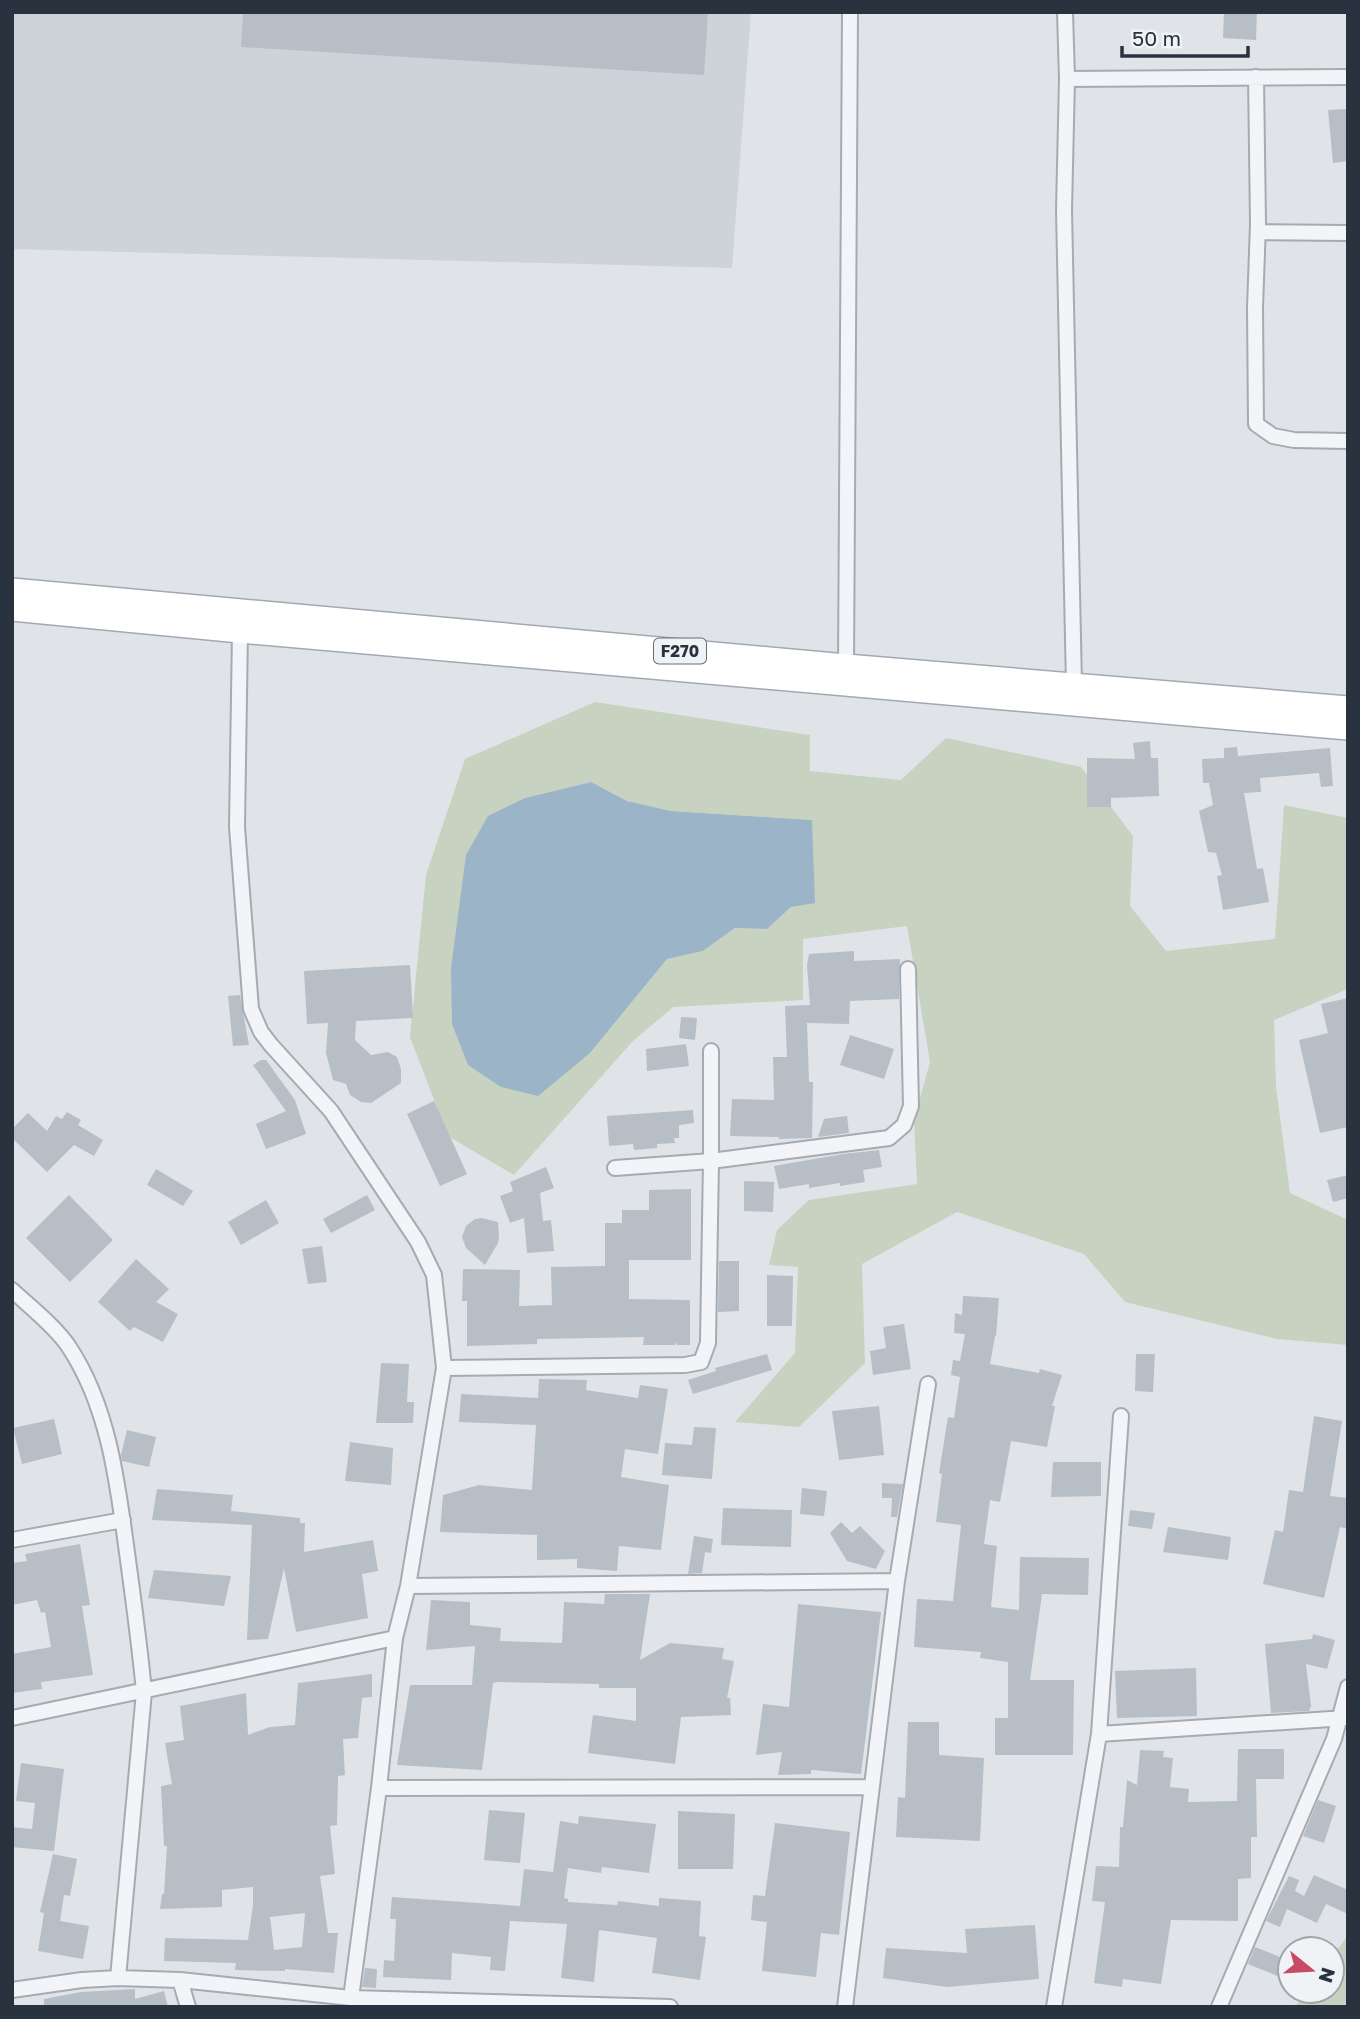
<svg xmlns="http://www.w3.org/2000/svg" width="1360" height="2019" viewBox="0 0 1360 2019" font-family="'Golos Text',sans-serif">
<style>
.built{fill:#ced3da}
.green{fill:#c7d2c1;fill-rule:evenodd}
.water{fill:#9cb4c7}
.building{fill:#b7bec5;fill-rule:evenodd}
.lines{fill:none;stroke-linecap:round;stroke-linejoin:round}
.street-casing{stroke:#a5abb2;stroke-width:18}
.primary-casing{stroke:#a0a9b4;stroke-width:26}
.street{stroke:#f2f4f7;stroke-width:14}
.primary{stroke:#fff;stroke-width:23}
.labels{text-anchor:middle;dominant-baseline:central;stroke-width:5;stroke-linejoin:round;paint-order:stroke}
.shield{fill:#eff3f6;stroke:#646d76;stroke-width:2}
.shield-label{font-size:16px;font-weight:bold;fill:#29333f}
</style>
<rect width="100%" height="100%" fill="#e0e4e8"/>
<path class="built" d="M12,12h739l-19,256 -720,-19z"/>
<path class="green" d="M595,702l215,33v36l91,9 45,-42 135,29 52,69 -3,70 36,45 109,-12 9,-134 64,13v171l-74,31 2,67 14,106 58,27v125l-71,-6 -152,-37 -41,-48 -127,-42 -95,52 3,99 -66,64 -64,-5 60,-69 3,-86 -29,-2 8,-35 32,-30 108,-16 -3,-64 16,-58 -23,-136 -104,13v61l-130,7 -41,35 -118,133 -66,-39 -38,-99 16,-162 39,-116zM591,782l36,19 44,10 141,9 -21,87 -24,22 -32,-1 -32,23 -36,8 -77,94 -52,42 -37,-8 24,-289z
M1348,1935v72h-53l12,-16h25v-34z"/>
<path class="water" d="M591,782l36,19 44,10 141,9 3,83 -24,4 -24,22 -32,-1 -32,23 -36,8 -77,94 -52,43 -37,-9 -33,-22 -16,-41 -1,-56 15,-113 22,-39 37,-18z"/>
<path class="building" d="M243,12h465l-4,63 -463,-28z
M1224,12h33l-1,28 -33,-2z
M1347,109l1,52 -15,2 -5,-53z
M1150,741l1,17h7l1,38 -48,2v9h-24v-49l48,1 -2,-16z
M1237,747l1,9 92,-8 3,38 -12,1 -2,-14 -59,5 1,14 -17,1 13,76 6,-1 6,34 -46,8 -6,-34 5,-1 -6,-22 -8,-1 -9,-41 14,-6 -4,-22h-6l-1,-24 22,-1v-10z
M854,951v10l46,-2 -1,40 -49,2 -1,23 -42,-1 2,59h4l-1,56 -33,1v-2l-49,-1 2,-37 42,1 -1,-43h14l-2,-51 25,-1 -3,-40 2,-11z
M410,965l3,53 -57,3 -1,19 16,15 17,-3 9,5 4,12v14l-30,20 -10,-1 -11,-7 -4,-11 -13,-4 -7,-27 2,-30 -21,1 -3,-53z
M240,995l9,50 -16,1 -5,-50z
M1348,998v129l-28,6 -21,-93 29,-7 -7,-29z
M681,1017l16,1 -2,22 -16,-2z
M850,1035l44,14 -10,30 -44,-14z
M686,1044l3,22 -42,5 -1,-22z
M261,1060h5l29,40 11,34 -40,15 -10,-25 30,-13 -33,-46z
M434,1101l33,73 -27,12 -33,-72z
M693,1110l1,13 -15,2v13h-5l1,5 -18,1v4l-23,2 -1,-6 -24,2 -2,-30z
M67,1112l14,8 -3,5 25,15 -9,16 -20,-11 -27,27 -35,-34v-9l16,-16 19,18 9,-15 6,3z
M847,1116l2,17 -31,4 6,-18z
M879,1150l3,17 -19,3 2,12 -25,4v-3l-31,5v-4l-30,5 -5,-23 69,-12z
M546,1167l8,21 -14,5 3,28 8,-1 3,31 -27,2 -3,-35 -14,5 -10,-27 13,-5 -3,-9z
M156,1169l37,22 -10,15 -36,-21z
M1348,1175v23l-15,4 -6,-22z
M744,1181l30,1 -1,30 -29,-1z
M691,1189v71h-62v39l61,1v45h-13l-1,-3 -1,3h-32l1,-8 -107,2v5l-70,2v-45h-5l1,-32 57,1 -1,36 33,-1 -1,-38 54,-1v-43h17v-13h27v-20z
M69,1195l44,45 -43,42 -44,-44z
M367,1195l8,15 -44,23 -8,-14z
M266,1200l13,23 -38,22 -13,-23z
M481,1218l17,4 1,15 -1,6 -13,22 -19,-17 -4,-11 4,-11 9,-7z
M322,1246l5,36 -19,2 -6,-35z
M136,1259l33,30 -13,13 22,12 -15,28 -29,-15 -4,4 -32,-29z
M719,1261h20v50l-21,1z
M767,1275l26,1 -1,50h-25z
M963,1296l36,2 -3,38h-1l-5,28 49,9 1,-4 22,6 -10,31h3l-8,41 -36,-6 -11,61 -10,-2 -6,44 13,2 -6,61 28,3 1,-53 69,1 -1,37 -46,-1 -12,86h44l-1,75h-78v-37h13v-56l-28,-4 1,-6 -67,-5 3,-48 36,2 8,-76 -25,-3 6,-48 -3,-1 9,-56 6,1 6,-41 -9,-2 2,-15 7,1 5,-27 -11,-1 1,-20 7,2z
M904,1324l7,45 -38,6 -3,-24 16,-3 -3,-21z
M767,1354l5,16 -79,24 -5,-14 28,-9 -1,-3z
M1136,1354h19l-2,38 -18,-1z
M381,1363l28,1 -2,38h7l-1,21h-37z
M539,1379l48,1 -1,10 52,8 2,-13 28,4 -10,65 -33,-5 -4,28 48,8 -8,65 -42,-4 -2,25 -40,-3v-9l-40,1v-25l-97,-3 3,-37 36,-10 53,5 4,-65 -77,-3 2,-28 77,4z
M879,1406l5,49 -45,5 -7,-49z
M1314,1416l28,5 -12,75 18,2v31l-8,-2 -16,71 -61,-14 12,-54 8,2 6,-42 14,2z
M54,1419l8,35 -40,10 -9,-36z
M694,1427l22,1 -4,51 -50,-4 3,-32 27,2z
M127,1430l29,7 -7,30 -27,-6 -1,-6z
M350,1442l43,6 -2,37 -46,-4z
M1053,1462h48v34l-50,1z
M882,1483l21,1 -6,33h-6l1,-19h-10z
M802,1488l25,3 -3,25 -24,-2z
M157,1489l76,6 -2,16 69,7v5h5l-1,29 69,-12 5,31 -16,3 6,44 -72,14 -12,-64 -16,71 -21,1 5,-115 -100,-5z
M723,1508l69,2 -1,37 -70,-2z
M1130,1510l25,3 -3,16 -24,-3z
M841,1522l11,11 8,-7 25,25 -9,18 -29,-8 -17,-28z
M1168,1527l63,10 -3,23 -65,-8z
M694,1536l19,3 -2,14 -6,-1 -3,21 -14,1z
M80,1544l10,61 -8,1 11,69 -52,7 1,7 -30,4v-39l39,-7 -6,-35 -4,1 -4,-13 -25,5v-42l15,-2 -2,-7z
M154,1570l77,6 -7,30 -76,-8z
M605,1594h45l-10,66 30,-17 54,5 -2,11 12,2 -7,37h3l1,17 -50,2 -6,47 -87,-11 5,-38 43,6v-33h-37v-4l-103,-2 -3,1 -11,87 -85,-5 13,-80h62l3,-39 -49,4 5,-50 39,2v23l31,3 -1,13 62,2 2,-41 40,2z
M798,1604l83,8 -20,162 -50,-4v4l-33,1 4,-23 -26,3 7,-51 26,3z
M1313,1634l22,6 -8,29 -21,-5 5,42 -2,5 -38,2 -6,-69 47,-5z
M1196,1668l1,48 -80,2 -2,-47z
M372,1674v23l-10,1 -4,40 -15,1 2,36 -7,1 -1,49 -7,1 5,48 -15,2 8,57h10l-4,40 -49,-4v2l-50,-1 1,-7 -72,-2 1,-23 83,2 5,-35v-18l-31,3v17l-62,2 2,-15h2l3,-48h-3l-3,-60 11,-2 -7,-41 19,-3 -4,-34 66,-13 2,42 22,-8 25,-2 3,-42zM305,1913l-3,34 -28,3 -4,-33z
M908,1722h31v33l45,3 -4,83 -84,-4 2,-40 7,1z
M1238,1749h46v30h-28l1,58h-6v41l-13,1v42l-67,-1 -10,64 -38,-5 -1,8 -28,-4 11,-81 -13,-1 4,-35 23,1 1,-40h3l4,-47 10,5 3,-35 24,1 -1,6 10,1 -3,29 19,2 -1,13 49,-1z
M21,1763l43,6 -10,82 -42,-4v-20l20,2 3,-26 -19,-2z
M1318,1800l18,6 -12,37 -21,-7z
M489,1810l36,3 -5,50 -36,-3z
M678,1811l57,3 -2,55h-55z
M579,1816l77,8 -7,49 -47,-6 -1,6 -33,-5 -4,30 4,1v3l49,3 1,-4 41,5v-8l42,3 -2,35 7,1 -6,43 -48,-7 5,-35 -58,-8 -5,52 -33,-4 6,-54 -57,-3 -5,50 -15,-1 1,-13 -39,-4 -1,27 -68,-3 1,-17 10,1 2,-42h-6l2,-22 128,9 4,-37 29,3 7,-51 18,3z
M775,1823l75,9 -11,103 -18,-2 -5,44 -54,-6 5,-49 -16,-2 2,-25 12,1z
M53,1854l24,5 -7,37 -6,-1 -4,26 29,5 -6,33 -45,-8 6,-38 -4,-1z
M1314,1875l34,15v24l-22,-10 -9,19 -30,-14 -7,18 -14,-6 23,-45 10,4 -4,11 9,5z
M1035,1925l4,54 -92,8 -64,-9 3,-30 81,5 -2,-24z
M1255,1947l35,14v20l-42,-17z
M365,1968l12,1 -1,19 -14,-1z
M135,1989v10l29,-8 4,16h-124v-8l37,-7z"/>
<g class="lines">
<g class="street-casing">
<path id="street" d="M1065,12l2,67
M1256,77l2,147 -3,84 1,116 17,12 21,4 54,1
M1258,232l90,1
M240,631l-3,196 14,182 10,23 10,13 60,66 87,131 16,33 10,93 -36,218 -13,52 -16,150 -28,210
M846,666l4,-654
M1074,686l-10,-476 3,-131 281,-2
M615,1168l96,-7v-110
M12,1290c17,16 45,38 57,57 41,62 49,140 59,213 6,44 12,88 16,132l-26,286
M444,1368l241,-3 16,-3 7,-19 3,-182 178,-23 15,-13 7,-19 -3,-137
M12,1540l111,-20
M408,1586l489,-5
M12,1718l383,-80
M1099,1734l247,-16
M379,1788l493,-1
M180,1980l8,27
M12,1990l70,-10 36,-2 62,2 171,18 319,9
M845,2007l52,-426 31,-197
M1054,2007l45,-273 22,-318
M1219,2007l115,-268 14,-52"/>
</g>
<g class="primary-casing">
<path id="primary" d="M12,590l834,76 502,42
M12,609l228,22 1108,97"/>
</g>
<use href="#street" class="street"/>
<use href="#primary" class="primary"/>
</g>
<g class="labels">
<rect class="shield" x="654" y="638.5" width="52" height="25" rx="5"/>
<g class="shield-label">
<text x="680" y="651">F270</text>
</g>
</g>
<rect width="1360" height="2019" fill="none" stroke="#29333f" stroke-width="28"/>
<g transform="translate(1311 1970) rotate(108)"><circle r="33" fill="#eff3f6" stroke="#a0a6ad" stroke-width="2"/>
<path d="M0-5L12 26L0 18L-12 26Z" fill="#c94a67"/>
<text y="-10" font-size="19" font-weight="bold" text-anchor="middle" fill="#29333f">N</text>
</g>
<path d="M1122 46v10h126v-10" fill="none" stroke="#29333f" stroke-width="3.5"/>
<text x="1132" y="46" font-size="21" fill="#29333f" stroke="#eff3f6" stroke-width="5" paint-order="stroke">50 m</text>
</svg>
